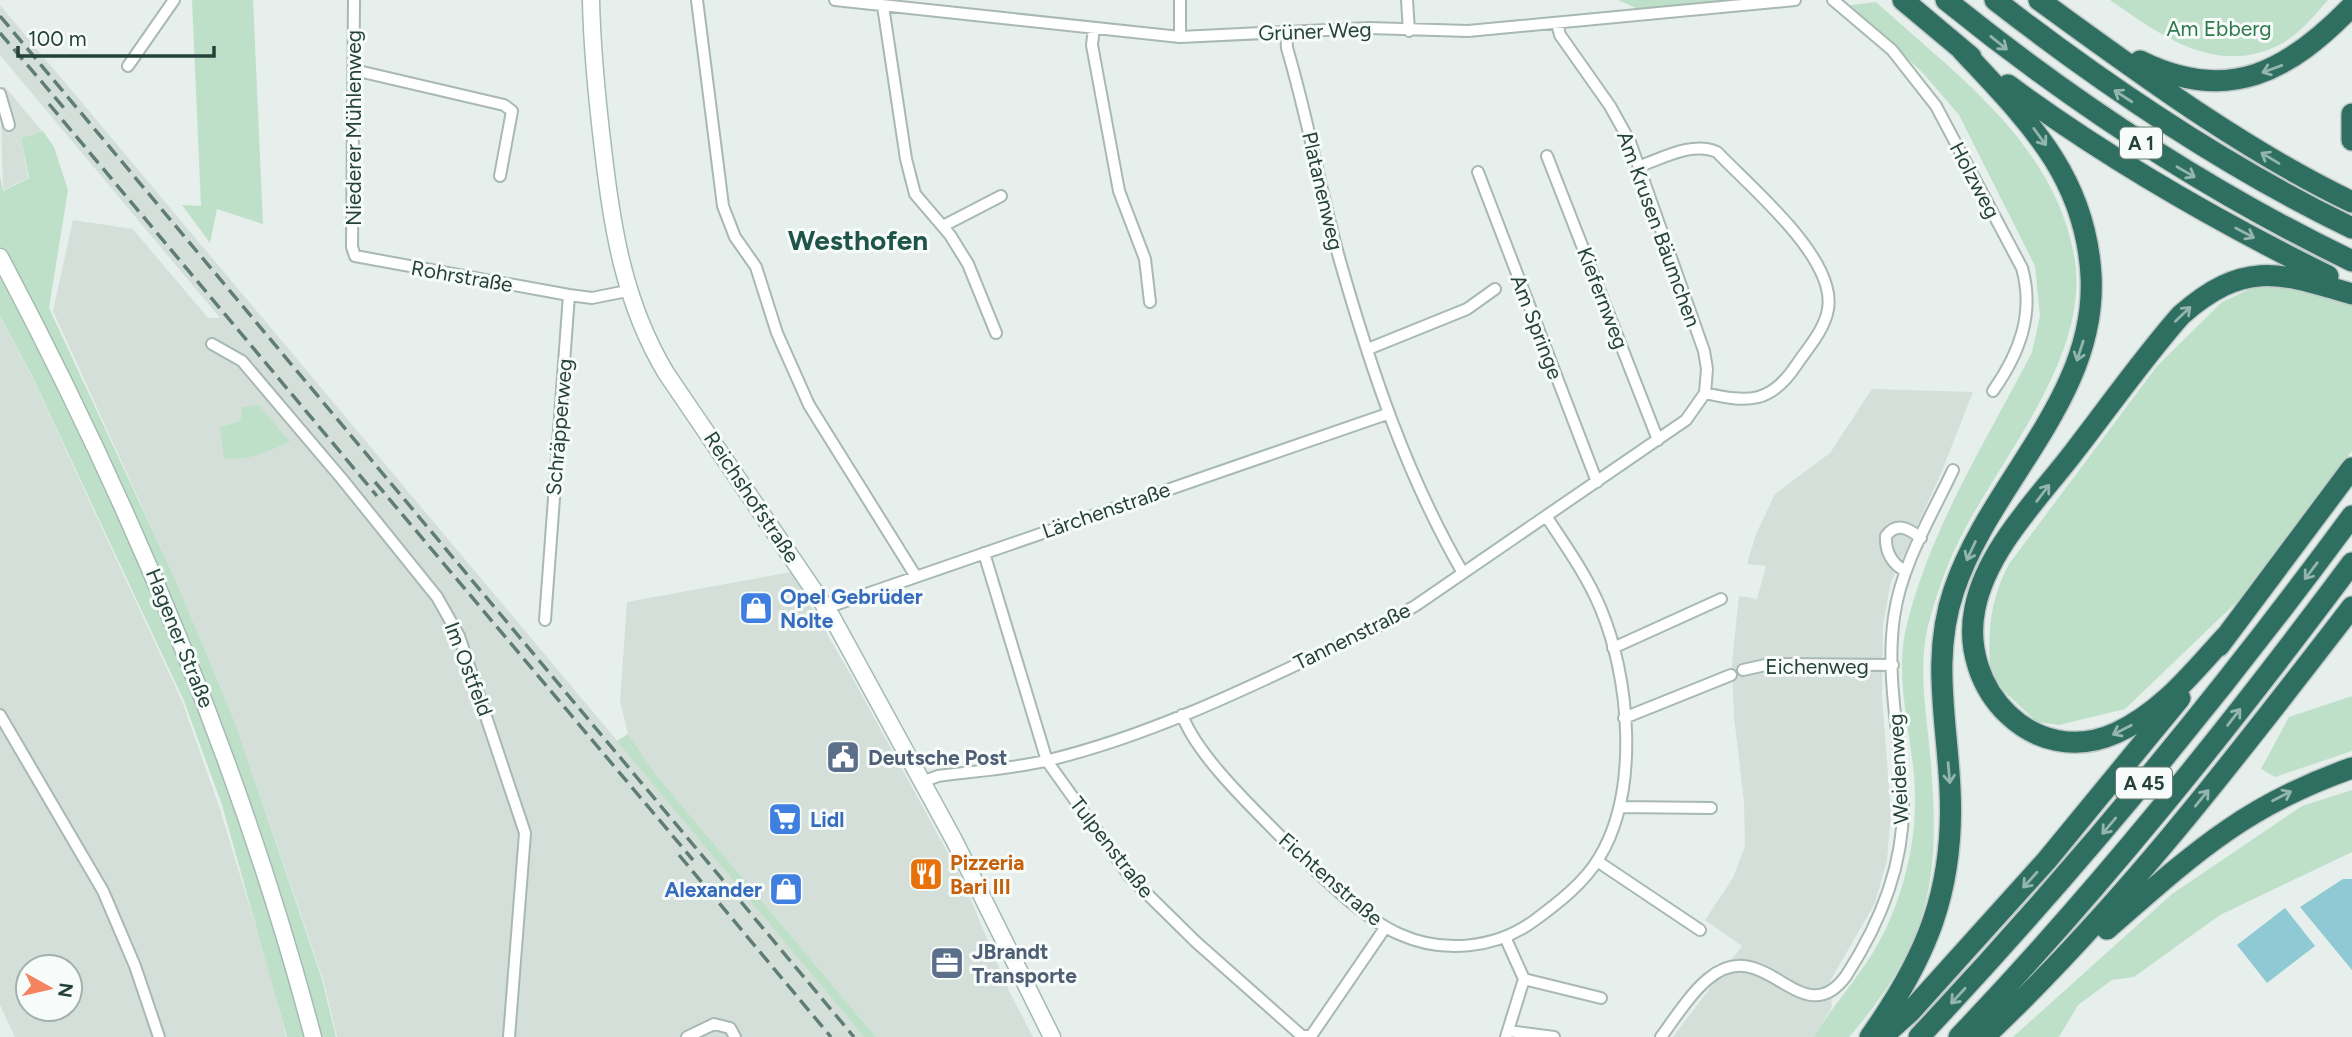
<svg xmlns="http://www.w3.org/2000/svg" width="2352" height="1037" viewBox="0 0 2352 1037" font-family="Figtree,sans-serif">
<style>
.built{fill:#d4dfda;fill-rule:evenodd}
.green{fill:#bfe0c8}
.water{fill:#8ec9d4}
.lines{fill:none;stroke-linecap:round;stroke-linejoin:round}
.street-casing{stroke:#a8b8b2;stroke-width:14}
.secondary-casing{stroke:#a4bbb3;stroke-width:19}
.highway-casing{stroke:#c2cac8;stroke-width:24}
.street{stroke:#fff;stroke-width:10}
.secondary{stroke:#fff;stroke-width:16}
.highway{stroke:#2f6f62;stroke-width:21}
.rail{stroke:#5f7d75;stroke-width:3.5;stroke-dasharray:14 7;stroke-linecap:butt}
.oneway{stroke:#93b5ae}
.labels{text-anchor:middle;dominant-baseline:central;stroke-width:6;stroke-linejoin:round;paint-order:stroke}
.shield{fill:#f7fbf9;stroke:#637a73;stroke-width:2}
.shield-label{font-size:19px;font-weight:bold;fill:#24423a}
.park-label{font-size:21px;fill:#2d7a4b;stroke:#f7fbf9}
.street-label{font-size:21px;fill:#24423a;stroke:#f7fbf9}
.shop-label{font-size:21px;font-weight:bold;fill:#366cbe;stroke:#f7fbf9;text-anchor:start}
.service-label{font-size:21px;font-weight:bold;fill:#4e5e75;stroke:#f7fbf9;text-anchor:start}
.food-label{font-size:21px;font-weight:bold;fill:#c56008;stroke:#f7fbf9;text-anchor:start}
.district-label{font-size:28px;font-weight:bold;fill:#1f5548;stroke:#f7fbf9}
</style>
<rect width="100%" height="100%" fill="#e6efeb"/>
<path class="built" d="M0,5l739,881 125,151h-527l-14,-58 -89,-259 -58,-139 -123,-270 20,-91 60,9 75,89h12l-220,-263z
M5,87l37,44 -21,7 7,40 -25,12 -3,-102z
M0,317l32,60 150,324 37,105 54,177 13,54h-271l-15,-32zM28,967h42v42h-42z
M1872,389l101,3 -31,79 -52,114 -7,41 -1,70 9,118 -4,46 -12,43 -46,80 3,24 -18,30h-141l69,-91 -37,-26 28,-42 12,-32 -1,-44 -10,-85 -2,-53 7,-68 18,3 9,-33 -19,-2 9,-30 19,-40 55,-41z
M791,572l61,105 110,202 47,112 24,46h-157l-219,-261 -29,-42 -8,-33 7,-99z"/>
<path class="green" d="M192,0h61l10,224 -46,-15 -7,34 -28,-38 19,1z
M1618,0h133l-113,9z
M2110,0h218c-14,16 -31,37 -51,46 -63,30 -118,-12 -167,-46z
M1876,2c80,73 177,140 198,253 18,94 -66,194 -108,272 -17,31 -29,65 -38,99 -9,37 -3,80 1,117 12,127 7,194 -80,294h-35c17,-29 40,-54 58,-83 27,-43 43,-101 43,-152 1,-53 -21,-116 -10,-169 22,-100 81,-191 127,-281l8,-36 -5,-50 -76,-151 -36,-42 -73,-68z
M43,131l11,16 14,43 -19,118 127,273 58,139 88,259 14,58h-49l-65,-232 -38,-104 -152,-325 -32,-60v-140l3,15 26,-13 -8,-40z
M2276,285l62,13 14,7v146l-107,143 -120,115 -66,16 -22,-3 -46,-43c-4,-42 -2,-78 18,-115l148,-198 65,-64 28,-13z
M259,405l31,37c-22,9 -41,19 -66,16l-4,-31 21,-6 1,-14z
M2352,696v55l-77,26 -14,-8 28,-52z
M628,734l29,42 219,261h-12l-247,-296z
M2352,790v62l-132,63 -86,62 -22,3 -34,25 -19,32h-46l159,-143 130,-88z"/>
<path class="water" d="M2343,879h9v91l-52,-63z
M2285,908l30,38 -48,37 -30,-38z"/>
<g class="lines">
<g class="street-casing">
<path id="street" d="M354,0l-2,247 3,9 214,39
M697,0l26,206 12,31 21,30 21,66 32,72 106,170
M835,0l345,37 189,-9 99,3 327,-31
M1180,0v37
M1407,0l2,31
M1833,0l59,50 44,56 86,162c13,46 -3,86 -29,123
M883,6l23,153 9,35 35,41 18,29 28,69
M1094,28l-2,17 27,146 26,68 5,43
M1286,31l1,17c21,70 33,142 53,213 31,108 66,214 123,312
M128,66l46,-66
M354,70l150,35 8,6 -12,65
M0,94l9,31
M1547,156l111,284
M1640,166c23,-8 53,-25 77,-14 32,34 120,106 111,157 -3,20 -20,39 -31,55 -26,40 -49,39 -92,29
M1478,172l119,310
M943,226l58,-30
M212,344l30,17 100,118 95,118 22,39 66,197 -16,204
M1368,349l99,-40 28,-20
M984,553l63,208 83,116 66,65 106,94h9l74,-108
M1906,571c-14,-6 -21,-20 -20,-35 11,-15 23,-7 35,2
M826,608l561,-194
M545,620l24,-325 23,3 35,-7
M1613,648l108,-49
M1743,670l27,-6 123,1
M0,715l103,176 32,75 24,71
M1182,715c16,42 71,93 103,126 31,30 76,76 114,93 44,20 97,15 136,-14 23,-17 49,-37 64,-62 41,-67 31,-181 1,-251 -14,-33 -35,-62 -54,-91
M1624,718l107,-43
M922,782l16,-6c36,-5 75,-7 111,-16 116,-28 226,-86 334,-136l32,-18 271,-186 19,-27 2,-24 -3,-18 -74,-209 -20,-36 -50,-71 -3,-12
M1620,807l91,1
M1597,861l103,69
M1505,937l19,42 -18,58
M1524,979l77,19
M1509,1031l45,6
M687,1037l27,-13 16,4 5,9
M1661,1037c14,-19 29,-43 47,-58 57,-49 93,58 138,-3 33,-51 57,-107 57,-169 -1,-63 -18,-126 -9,-190 7,-52 37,-100 59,-147"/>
</g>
<g class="secondary-casing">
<path id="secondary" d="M591,0c1,50 6,99 12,149 9,79 21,154 63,224l166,244 122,223 98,197
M0,257c132,249 241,507 313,780"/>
</g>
<g class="highway-casing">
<path id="highway" d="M1903,0l68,57
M1946,0c126,102 259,190 406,261
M1995,0c112,87 229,166 357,228
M2039,0c101,73 201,148 313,202
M2140,61c89,44 149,10 212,-55
M2008,85c100,74 209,136 320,191
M2352,114v26
M2226,636c-33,36 -64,76 -110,97 -82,37 -158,-44 -141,-125 12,-60 66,-112 102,-160 34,-44 67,-91 104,-133 63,-55 98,-43 171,-21
M2219,646l133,-178
M2107,929c84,-73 136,-123 245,-161
M1870,1037c57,-80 85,-148 80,-248 -3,-68 -19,-132 4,-199 36,-108 144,-193 137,-315 -6,-101 -65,-156 -129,-225
M1882,1037l28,-25 137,-152 133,-162
M1919,1037c155,-165 299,-339 433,-521
M1959,1037c142,-149 270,-309 393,-474
M1984,1037c138,-130 253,-281 368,-430"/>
</g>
<use href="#street" class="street"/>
<use href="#secondary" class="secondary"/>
<use href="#highway" class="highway"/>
<path class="rail" d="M0,16l854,1021
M0,33l64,75
M49,104l328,392
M375,482l318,378
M679,855l152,182"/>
</g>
<defs><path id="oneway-shaft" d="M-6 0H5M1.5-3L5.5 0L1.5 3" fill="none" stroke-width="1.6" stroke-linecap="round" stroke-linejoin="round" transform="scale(1.75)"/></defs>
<g class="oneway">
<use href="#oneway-shaft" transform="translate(1999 43) rotate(39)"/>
<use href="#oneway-shaft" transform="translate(2272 69) rotate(160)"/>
<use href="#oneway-shaft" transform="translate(2123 96) rotate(-147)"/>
<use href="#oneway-shaft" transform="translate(2040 137) rotate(54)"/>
<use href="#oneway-shaft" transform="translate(2270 158) rotate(-149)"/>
<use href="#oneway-shaft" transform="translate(2186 172) rotate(30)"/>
<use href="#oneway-shaft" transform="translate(2245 233) rotate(28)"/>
<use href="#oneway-shaft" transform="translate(2183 314) rotate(-44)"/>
<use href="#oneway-shaft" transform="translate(2080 351) rotate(108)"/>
<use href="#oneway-shaft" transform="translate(2043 493) rotate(-53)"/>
<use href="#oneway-shaft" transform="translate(1971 551) rotate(115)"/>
<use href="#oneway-shaft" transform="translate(2311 571) rotate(127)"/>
<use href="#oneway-shaft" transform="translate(2234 717) rotate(-52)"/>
<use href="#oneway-shaft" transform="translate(2122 730) rotate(153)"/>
<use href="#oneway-shaft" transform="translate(1949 773) rotate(85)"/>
<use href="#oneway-shaft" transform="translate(2282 796) rotate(-27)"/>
<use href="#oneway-shaft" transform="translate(2202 798) rotate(-51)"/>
<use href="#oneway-shaft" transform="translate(2109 826) rotate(130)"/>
<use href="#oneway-shaft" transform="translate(2030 880) rotate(132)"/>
<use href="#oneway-shaft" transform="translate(1958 996) rotate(133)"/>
</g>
<defs>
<g id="shop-square" transform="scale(1.75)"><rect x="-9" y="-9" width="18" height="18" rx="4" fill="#3f7fe0" stroke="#f7fbf9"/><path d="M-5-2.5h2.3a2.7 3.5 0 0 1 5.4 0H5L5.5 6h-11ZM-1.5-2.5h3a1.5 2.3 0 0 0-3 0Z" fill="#fff"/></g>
<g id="civic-square" transform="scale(1.75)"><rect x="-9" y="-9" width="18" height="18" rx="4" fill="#5c6f8a" stroke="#f7fbf9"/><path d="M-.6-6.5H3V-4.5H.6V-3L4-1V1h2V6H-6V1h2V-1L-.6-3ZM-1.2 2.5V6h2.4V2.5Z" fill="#fff"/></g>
<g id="supermarket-square" transform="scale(1.75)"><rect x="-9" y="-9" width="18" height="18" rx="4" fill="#3f7fe0" stroke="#f7fbf9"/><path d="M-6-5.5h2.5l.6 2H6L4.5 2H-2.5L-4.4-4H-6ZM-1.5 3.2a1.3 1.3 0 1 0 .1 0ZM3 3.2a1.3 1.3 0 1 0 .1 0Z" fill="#fff"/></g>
<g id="restaurant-square" transform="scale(1.75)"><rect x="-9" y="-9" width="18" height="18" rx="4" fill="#e8710a" stroke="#f7fbf9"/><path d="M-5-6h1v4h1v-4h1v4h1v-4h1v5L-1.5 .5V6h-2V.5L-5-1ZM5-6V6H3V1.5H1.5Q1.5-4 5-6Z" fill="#fff"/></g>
<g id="office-square" transform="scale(1.75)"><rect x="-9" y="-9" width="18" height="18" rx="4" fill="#5c6f8a" stroke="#f7fbf9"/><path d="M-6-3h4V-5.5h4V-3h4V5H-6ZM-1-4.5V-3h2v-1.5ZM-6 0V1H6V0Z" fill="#fff"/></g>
</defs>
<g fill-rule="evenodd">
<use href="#shop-square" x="756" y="608"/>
<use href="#civic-square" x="843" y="757"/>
<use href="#supermarket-square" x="785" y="819"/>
<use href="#restaurant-square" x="926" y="874"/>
<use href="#shop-square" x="786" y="889"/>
<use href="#office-square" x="947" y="963"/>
</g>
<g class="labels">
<g class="shield">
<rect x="2120" y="127.5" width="42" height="31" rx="5"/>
<rect x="2116" y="767.5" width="56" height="31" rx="5"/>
</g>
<g class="shield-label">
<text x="2141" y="143">A 1</text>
<text x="2144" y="783">A 45</text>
</g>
<g class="park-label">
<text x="2219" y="28">Am Ebberg</text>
</g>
<g class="street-label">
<text transform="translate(1315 31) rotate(-2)">Grüner Weg</text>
<text transform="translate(353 128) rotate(-90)">Niederer Mühlenweg</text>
<text transform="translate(1975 180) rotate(62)">Holzweg</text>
<text transform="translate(1323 191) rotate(77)">Platanenweg</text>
<text transform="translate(1659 229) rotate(70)">Am Krusen Bäumchen</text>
<text transform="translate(462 276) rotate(10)">Rohrstraße</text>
<text transform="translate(1603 298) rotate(69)">Kiefernweg</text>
<text transform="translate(1537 327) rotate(69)">Am Springe</text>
<text transform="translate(559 427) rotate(-85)">Schräpperweg</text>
<text transform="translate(752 497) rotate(56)">Reichshofstraße</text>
<text transform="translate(1106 510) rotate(-19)">Lärchenstraße</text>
<text transform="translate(1352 636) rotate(-26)">Tannenstraße</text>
<text transform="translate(180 638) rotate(68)">Hagener Straße</text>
<text x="1817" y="666">Eichenweg</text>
<text transform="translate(469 669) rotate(69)">Im Ostfeld</text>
<text transform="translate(1898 769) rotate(-93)">Weidenweg</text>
<text transform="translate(1112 847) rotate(52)">Tulpenstraße</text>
<text transform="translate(1331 879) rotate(41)">Fichtenstraße</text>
</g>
<g class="shop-label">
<text x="780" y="596">Opel Gebrüder<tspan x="780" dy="24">Nolte</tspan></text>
<text x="810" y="819">Lidl</text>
<text x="762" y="889" text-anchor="end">Alexander</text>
</g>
<g class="service-label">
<text x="868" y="757">Deutsche Post</text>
<text x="972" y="951">JBrandt<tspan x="972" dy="24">Transporte</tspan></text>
</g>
<g class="food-label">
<text x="950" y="862">Pizzeria<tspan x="950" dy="24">Bari III</tspan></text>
</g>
<g class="district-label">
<text x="858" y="240">Westhofen</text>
</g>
</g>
<g transform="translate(49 988) rotate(98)"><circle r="33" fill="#f7fbf9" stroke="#a3b1ad" stroke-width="2"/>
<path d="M0-5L12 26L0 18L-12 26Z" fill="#f4845f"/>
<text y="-10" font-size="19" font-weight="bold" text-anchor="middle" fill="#24423a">N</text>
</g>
<path d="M18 46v10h196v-10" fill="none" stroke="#24423a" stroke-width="3.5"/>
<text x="28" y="46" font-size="21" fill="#24423a" stroke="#f7fbf9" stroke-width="5" paint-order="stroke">100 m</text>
</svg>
